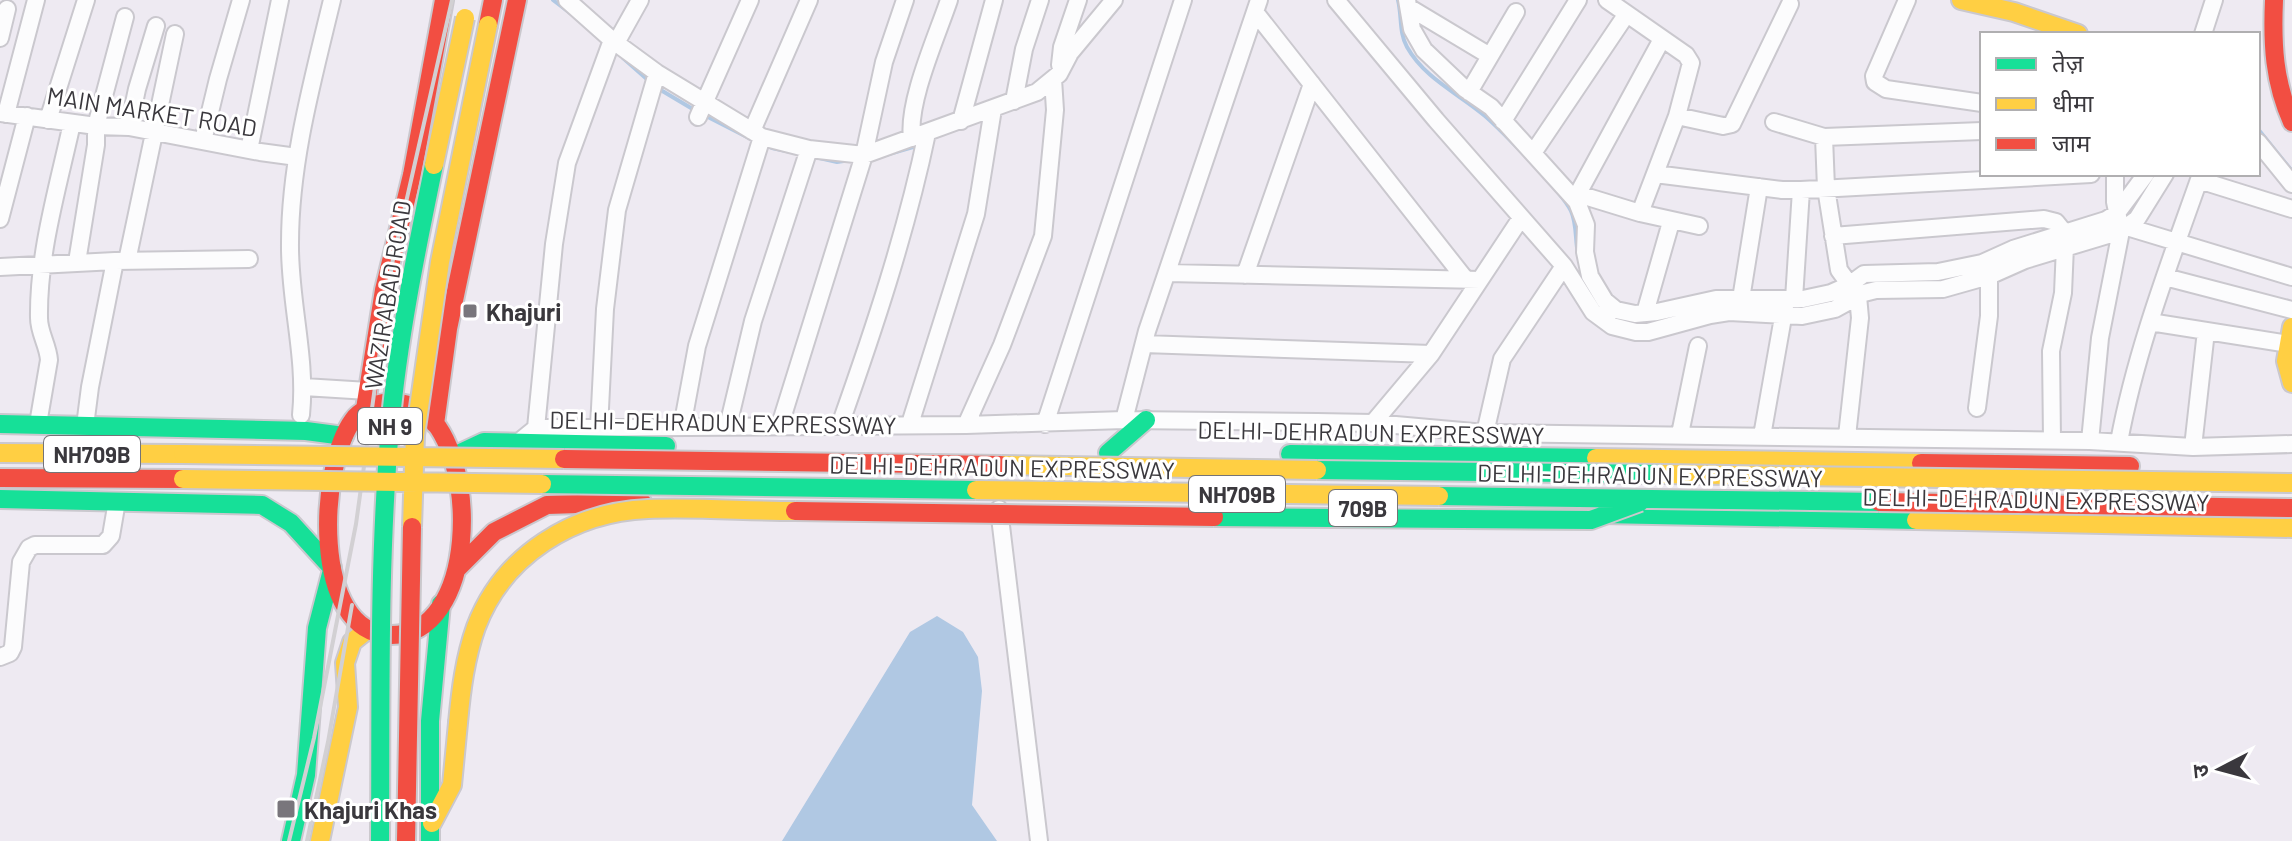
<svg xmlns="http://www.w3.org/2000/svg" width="2292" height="841" viewBox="0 0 2292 841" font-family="Barlow,'Noto Sans Devanagari',sans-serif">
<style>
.water{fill:#b0c8e3}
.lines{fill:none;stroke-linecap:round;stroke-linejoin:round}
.stream{stroke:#b0c8e3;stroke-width:4}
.street-casing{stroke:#cac8ce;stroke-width:20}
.fast-casing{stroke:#cac8ce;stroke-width:22}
.slow-casing{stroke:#cac8ce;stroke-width:22}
.jam-casing{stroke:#cac8ce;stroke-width:22}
.street{stroke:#fcfcfd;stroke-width:16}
.fast{stroke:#16e098;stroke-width:18}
.slow{stroke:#ffcf43;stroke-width:18}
.jam{stroke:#f24e42;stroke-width:18}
.rail{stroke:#d2d0d3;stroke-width:4}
.fast-bridge-casing{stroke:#cac8cc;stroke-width:22;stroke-linecap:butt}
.slow-bridge-casing{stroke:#cac8cc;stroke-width:22;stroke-linecap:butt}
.jam-bridge-casing{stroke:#cac8cc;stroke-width:22;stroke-linecap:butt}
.fast-bridge{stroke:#16e098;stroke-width:18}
.slow-bridge{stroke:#ffcf43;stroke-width:18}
.jam-bridge{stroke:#f24e42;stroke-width:18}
.poi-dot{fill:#79767c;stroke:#fff;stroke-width:3}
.labels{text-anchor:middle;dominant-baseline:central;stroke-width:6;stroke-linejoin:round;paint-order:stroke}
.shield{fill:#fff;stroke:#757477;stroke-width:2}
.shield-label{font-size:22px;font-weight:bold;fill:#3a383d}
.street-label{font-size:24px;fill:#3a383d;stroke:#fff}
.poi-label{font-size:24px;font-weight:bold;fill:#3a383d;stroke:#fff;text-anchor:start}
</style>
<rect width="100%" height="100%" fill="#eeeaf2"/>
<path class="water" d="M937,616l26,16 15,25 4,34 -10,114 25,36h-215l128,-209z"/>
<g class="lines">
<path class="stream" d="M553,0l17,13
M1398,0c4,16 1,33 9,47 18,32 51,46 78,69 17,15 77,76 86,95 6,13 4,29 7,43
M623,58l26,23
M659,89l37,22
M704,115l45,23
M2258,129l34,42
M772,148l19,4
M815,157l22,5 13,-2
M875,158l45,-13
M1908,281l51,-4
M1610,316l26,7 28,-3"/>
<g class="street-casing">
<path id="street" d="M567,0l45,40 45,33 105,64 47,12 55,6 173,-63 22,-18 11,-21 44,-53
M1336,0l100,120 128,146 29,46 19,14 24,6h12l62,-17 19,-3 73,4 33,-7 29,-16 12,-3 67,-1 46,-13 36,-16 96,-29 16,-12 28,-45
M1407,0l5,29 12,21 41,39 26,18 86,95 9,23 -1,27 5,24 15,25 11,9 19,4 22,-2 59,-13h87l28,-6 18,-8 15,-11 74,-2 44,-9 31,-14 93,-29 11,-7 29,-39
M1607,0l79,55 5,8 -14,53 -37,97
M1907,0l-33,76 1,6 11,7 96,14
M1410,8l80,48
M1255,12l211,268
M2203,34l11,-34
M0,38l7,-29
M616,43l24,-43
M1060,65l2,-18 16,-47
M1469,92l47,-80
M1014,101l10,-52 16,-49
M0,113l96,13 33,1 131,25 37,5
M6,114l30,-114
M1677,116l46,10 9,-2 58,-120
M698,117l52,-117
M48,120l38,-120
M961,121l33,-121
M1503,121l75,-121
M1774,122l50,15 158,-6
M129,127l8,-38 19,-63
M752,131l57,-131
M1824,137l2,51 13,82 19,26 2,22 -13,118
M912,138c-5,-36 25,-102 37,-138
M203,141l15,-62 23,-79
M2258,142l34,42
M249,150l31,-150
M1533,153l93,-138
M1655,174l127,16h19l290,-16
M2199,180l93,29
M1578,194l62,19 59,13
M1575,199l87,-160
M0,219l27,-103
M2127,227l165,50
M1833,236l211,-17 12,3 8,10
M127,261l48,-227
M77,262l19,-117v-19l29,-109
M0,267l115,-6 134,-2
M1167,273l313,7
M1245,275l67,-191
M2165,277l127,33
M1741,299l18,-112
M1794,299l7,-109
M1645,313l26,-91
M2150,322l139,22
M1144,344l287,10
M304,387l64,4
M1977,408l12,-92v-40
M301,415c6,-58 -12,-115 -11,-172 0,-82 23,-164 42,-243
M1124,420l23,-89 112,-331
M1373,423l58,-69 90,-136
M38,424l11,-64c-1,-15 -10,-27 -10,-42 -1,-65 19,-131 33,-195
M910,424l66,-210 17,-105
M1045,424l138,-424
M780,425l84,-270 20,-93 21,-62
M840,425c34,-96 66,-192 87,-292
M966,425l36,-80 41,-109 12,-126 -2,-31
M85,426l5,-39 25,-126
M728,426l25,-105 56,-172
M682,427l15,-81 65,-209
M536,428l18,-184 13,-81 45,-123
M599,428l6,-119 12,-99 40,-137
M1485,433l17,-74 62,-93
M1680,434l18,-88
M1762,436l23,-130
M2052,440l-1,-89 12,-58 2,-47
M520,441l16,-13 430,-3 158,-5 193,2 56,1 112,10 605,8 103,6 99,-3
M2090,441l10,-103 21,-107 -6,-29v-28
M2119,442c17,-92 51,-180 82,-268
M2193,447l13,-116
M999,509l40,332
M0,657l10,-4 3,-6 8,-85 8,-14 6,-3h68l8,-9 6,-35"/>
</g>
<g class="fast-casing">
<path id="fast" d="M0,424l306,7 38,5
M1108,453l38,-33
M1290,454l306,4
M452,457l32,-15 182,4
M0,499l262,6 29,18 41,45
M1602,514l314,6
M291,841l15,-66 11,-147 15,-58
M430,841v-120l11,-117"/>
</g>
<g class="slow-casing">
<path id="slow" d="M1961,0l53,12 64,22
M2292,327l-6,34 6,22
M0,453l183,1
M1596,458l325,5
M1916,520l376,8
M432,823l20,-38 6,-62
M320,841l28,-134 -3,-44 7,-21 15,-12"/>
</g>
<g class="jam-casing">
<path id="jam" d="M2274,0c-2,44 0,82 18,122
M488,25l5,-25
M390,402c12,1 25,3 34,10 56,44 54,225 -34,223 -80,-2 -71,-169 -37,-215 8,-11 24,-16 37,-18z
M365,409l19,-119 28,-115 32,-175
M435,424l13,-95 69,-329
M1921,463l209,3
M0,478l183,1
M457,569l37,-37 53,-27 95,-3"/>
</g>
<use href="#street" class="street"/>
<use href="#fast" class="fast"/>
<use href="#slow" class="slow"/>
<use href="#jam" class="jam"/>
<path class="rail" d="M289,841l25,-103 42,-214 36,-260 60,-264
M307,841l21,-99 24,-137"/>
<g class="fast-bridge-casing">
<path id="fast-bridge" d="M1317,470l346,4
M542,484l434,6
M1439,496l440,6
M1214,517l377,3 49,-18
M380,841c1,-137 -2,-276 10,-413 8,-88 26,-176 44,-263"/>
</g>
<g class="slow-bridge-casing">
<path id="slow-bridge" d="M434,165l31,-147
M183,454l381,5
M1001,465l316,5
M1663,474l629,9
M183,479l359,5
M976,490l463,6
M412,527l3,-92 25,-173 48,-237
M458,723c3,-33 7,-65 18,-96 27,-72 97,-115 172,-118 49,-2 98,2 147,2"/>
</g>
<g class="jam-bridge-casing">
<path id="jam-bridge" d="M564,459l437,6
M1879,502l413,6
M795,511l419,6
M406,841l6,-314"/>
</g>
<use href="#fast-bridge" class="fast-bridge"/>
<use href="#slow-bridge" class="slow-bridge"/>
<use href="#jam-bridge" class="jam-bridge"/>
</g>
<g class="poi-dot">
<rect x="462" y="303" width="16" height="16" rx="4"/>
<rect x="276" y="799" width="20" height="20" rx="4"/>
</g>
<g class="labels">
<g class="shield">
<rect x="358" y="408" width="64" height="36" rx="6"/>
<rect x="44" y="436" width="96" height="36" rx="6"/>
<rect x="1189" y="476" width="96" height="36" rx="6"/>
<rect x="1329" y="490" width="68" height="36" rx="6"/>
</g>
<g class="shield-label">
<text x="390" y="426">NH 9</text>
<text x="92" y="454">NH709B</text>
<text x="1237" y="494">NH709B</text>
<text x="1363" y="508">709B</text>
</g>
<g class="street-label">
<text transform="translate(152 111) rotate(9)">MAIN MARKET ROAD</text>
<text transform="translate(387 295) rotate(-81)">WAZIRABAD ROAD</text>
<text transform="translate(723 422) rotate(1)">DELHI–DEHRADUN EXPRESSWAY</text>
<text transform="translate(1371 432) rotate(1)">DELHI–DEHRADUN EXPRESSWAY</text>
<text transform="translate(1002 467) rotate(1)">DELHI-DEHRADUN EXPRESSWAY</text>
<text transform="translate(1650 475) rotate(1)">DELHI-DEHRADUN EXPRESSWAY</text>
<text transform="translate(2036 499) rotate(1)">DELHI–DEHRADUN EXPRESSWAY</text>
</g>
<g class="poi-label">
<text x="486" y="311">Khajuri</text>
<text x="304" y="809">Khajuri Khas</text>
</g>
</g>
<rect x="1980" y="32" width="280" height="144" fill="#ffffff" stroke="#b0afb1" stroke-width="2"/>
<rect x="1996" y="58" width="40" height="12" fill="#16e098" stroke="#b0afb1" stroke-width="2"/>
<text x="2052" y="72" font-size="24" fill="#3a383d">तेज़</text>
<rect x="1996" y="98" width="40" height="12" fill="#ffcf43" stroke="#b0afb1" stroke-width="2"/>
<text x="2052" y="112" font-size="24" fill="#3a383d">धीमा</text>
<rect x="1996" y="138" width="40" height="12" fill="#f24e42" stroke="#b0afb1" stroke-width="2"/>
<text x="2052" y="152" font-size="24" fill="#3a383d">जाम</text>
<g transform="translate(2220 769) rotate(264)" stroke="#ffffff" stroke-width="6" paint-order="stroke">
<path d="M0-6L14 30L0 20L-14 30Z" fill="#3a383d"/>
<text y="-12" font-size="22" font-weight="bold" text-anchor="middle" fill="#3a383d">उ</text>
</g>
</svg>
